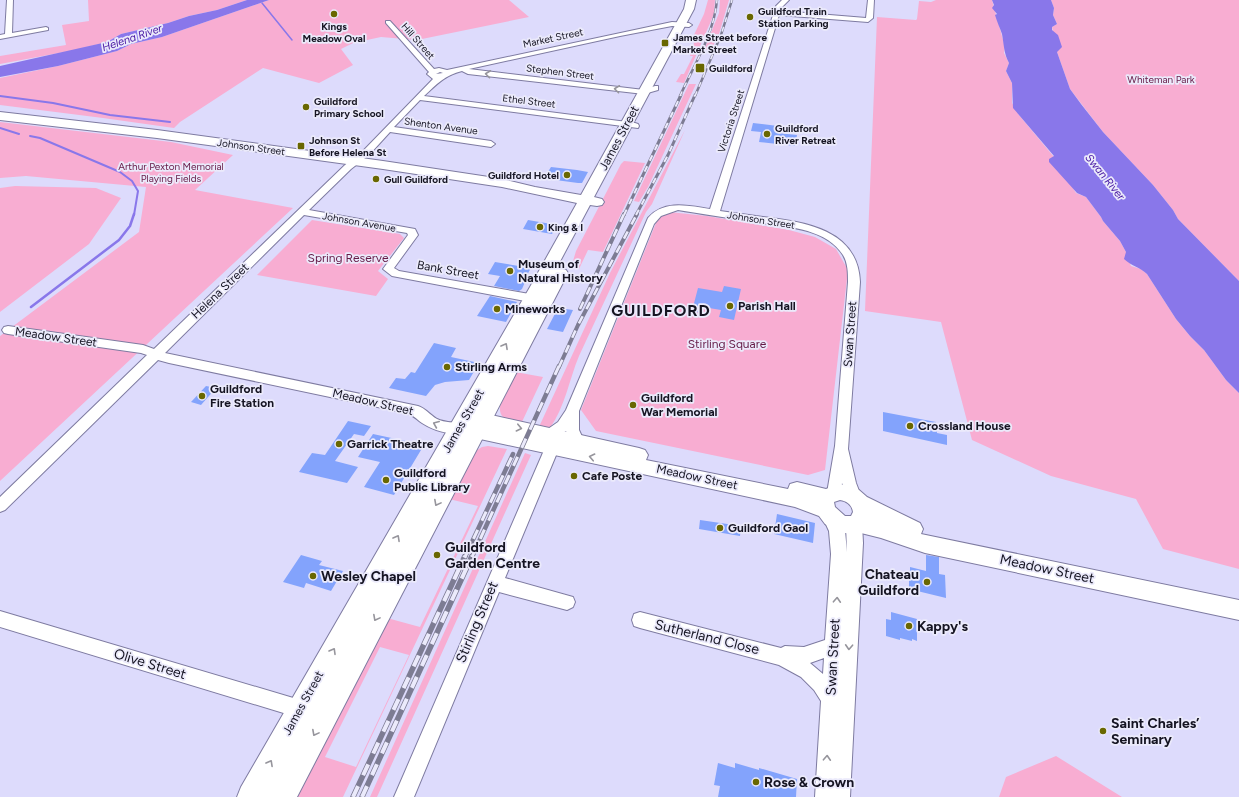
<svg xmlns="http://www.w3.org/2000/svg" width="1239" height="797" viewBox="0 0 1239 797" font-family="Figtree,sans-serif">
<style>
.green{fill:#f8add2;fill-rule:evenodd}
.water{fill:#8977ea}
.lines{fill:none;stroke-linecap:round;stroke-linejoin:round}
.stream-far2{stroke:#8977ea;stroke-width:1.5}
.stream-far1{stroke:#8977ea;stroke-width:2}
.stream{stroke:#8977ea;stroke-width:2.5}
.building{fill:#83a3fc}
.minor-casing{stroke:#7e7ba1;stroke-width:2}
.major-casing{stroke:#7e7ba1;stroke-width:2}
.highway-casing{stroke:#7e7ba1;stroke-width:2}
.minor{fill:#fff;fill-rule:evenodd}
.major{fill:#fff;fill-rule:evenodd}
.highway{fill:#fff;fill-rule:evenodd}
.rail-far4-casing{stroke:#7d7c93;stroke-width:2.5}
.rail-far3-casing{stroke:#7d7c93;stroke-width:3}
.rail-far2-casing{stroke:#7d7c93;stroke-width:4}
.rail-far1-casing{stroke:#7d7c93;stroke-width:4.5}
.rail-casing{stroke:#7d7c93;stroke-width:5.5}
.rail-far4{stroke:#ebeafb;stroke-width:1.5;stroke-dasharray:5;stroke-linecap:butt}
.rail-far3{stroke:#ebeafb;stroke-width:2;stroke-dasharray:6;stroke-linecap:butt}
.rail-far2{stroke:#ebeafb;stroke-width:2.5;stroke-dasharray:8;stroke-linecap:butt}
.rail-far1{stroke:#ebeafb;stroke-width:3;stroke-dasharray:10;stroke-linecap:butt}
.rail{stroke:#ebeafb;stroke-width:4;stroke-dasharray:12;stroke-linecap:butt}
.oneway{stroke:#96959c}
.poi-dot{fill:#696700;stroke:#ebeafb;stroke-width:1.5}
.labels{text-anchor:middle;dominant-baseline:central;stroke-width:3.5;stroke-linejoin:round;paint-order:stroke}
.far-poi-label{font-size:10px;font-weight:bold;fill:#151422;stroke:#ebeafb;text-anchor:start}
.far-street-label{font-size:10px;fill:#151422;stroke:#ebeafb}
.far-park-label{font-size:10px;fill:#661a47;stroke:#ebeafb}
.far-water-label{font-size:11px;font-style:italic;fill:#4616a2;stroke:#ebeafb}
.street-label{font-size:12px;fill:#151422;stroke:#ebeafb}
.park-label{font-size:12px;fill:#661a47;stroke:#ebeafb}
.poi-label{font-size:12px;font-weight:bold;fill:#151422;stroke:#ebeafb;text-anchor:start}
.near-poi-label{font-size:14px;font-weight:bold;fill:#151422;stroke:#ebeafb;text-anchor:start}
.near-street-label{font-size:14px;fill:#151422;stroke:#ebeafb}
.district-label{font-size:16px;font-weight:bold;letter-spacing:1px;fill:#151422;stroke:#ebeafb}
</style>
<rect width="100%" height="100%" fill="#dddbfc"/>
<path class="green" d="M88,0h159l-30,10 -28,6 -21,7 -47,11 -14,8 -32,8 -75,14v-8l66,-11 -4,-20 27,-4z
M269,0h240l20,17 -112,23 -36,-3 -28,6 -12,6 12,16 -34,18 -56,-15 -83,54 -6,6 -71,-10 -103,-13v-27l58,-12 59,-15 14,-7 31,-7z
M708,0h7l-1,13 -3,8 -27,62 -8,-1 5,-8h3l9,-18h-3l4,-13 -2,-4 12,-25z
M720,0h9l-10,34 -8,16h-7l15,-37z
M936,0h56l13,47 -1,6 5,10 -3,8 6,12v20l7,12 35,42 22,36 10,4 15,20 2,4 17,20 6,11 5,14 10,3 6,5 29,45 14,17 14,14 22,30 13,13v176l-76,-20 -27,-50 -85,-23 -79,-36 -31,-118 -76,-11 12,-294 39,3 1,-1 2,-18 12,1z
M1051,0h188v281l-61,-62 -5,-9 -20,-25 -50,-53 -33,-43 -13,-37 -5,-25 5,-3 -4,-9 1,-7z
M689,84h7l-48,103 -9,15 -5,-1z
M0,122l171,20 62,13 -38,35 98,18 -293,273v-145l139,-104 7,-45 -120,-11 -26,2z
M685,130l-33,74 -6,8 -67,144c-10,24 -14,51 -29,72l-12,1 72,-156z
M624,161l21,2 -42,89 -15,-2 -9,19 -8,-1 5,-17 45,-87z
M15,186l81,2 25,10 -32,46 -89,68v-124z
M669,212l38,4 82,14 26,7 21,12 12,21 -23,200 -17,5 -212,-44 -15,-21 77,-192z
M312,220l88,14 4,4 -26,33 10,8 -12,17 -119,-21z
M515,372l28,5 -22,47c-5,-2 -14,-3 -18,-7 -10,-10 7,-35 12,-45z
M488,446l19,3 -164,348h-57l188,-345 8,-5zM449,499l29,7 -58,121 -33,-9zM380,647l29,8 -53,112 -31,-10z
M525,453l6,2 -154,342h-7z
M1056,756l66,41h-123l7,-20z"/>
<path class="water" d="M247,0h22l-107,37 -31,7 -14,7 -59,15 -58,11v-11l107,-24 14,-8 47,-11 21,-7 28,-6z
M992,0h59l3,8 -1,7 4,9 -5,3v3l6,5 4,12 -5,5 13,37 11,15 22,28 50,53 20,25 5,9 61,62v112l-13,-13 -22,-30 -14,-14 -14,-17 -29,-45c-7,-7 -16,-8 -23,-15l2,-7 -6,-11 -17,-20 -2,-4 -15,-20 -9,-4 -28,-31v-3l5,-3 -41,-48 -1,-25 -6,-12 3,-8c-5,-9 -5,-18 -7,-29 -2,-6 -5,-12 -7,-19l2,-1 -5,-6 2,-3z"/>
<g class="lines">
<path class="stream-far2" d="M262,3l30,37"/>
<path class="stream-far1" d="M0,96l53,7 57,12 60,7
M0,128l19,6
M30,136l10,2 80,34 12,9 6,10 -4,24"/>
<path class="stream" d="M31,307l88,-67 11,-14 4,-12"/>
</g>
<path class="building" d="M753,123l25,3 -1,7 20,2 -2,11 -36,-4 2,-10 -10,-1z
M551,167l26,3 11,2 -6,11h-4l-30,-4 2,-4h-4z
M528,220l29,5 -5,9 -29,-5z
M495,262l36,6 -8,14h2l-3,7 -3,2 -25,-5 6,-10 -12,-2z
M724,286l17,3 -7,31 -15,-3 2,-7 -18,-3 -2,6 -9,-2 6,-23 24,4z
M490,296l27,6 -11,20 -29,-6z
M558,308l15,2 -10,22 -16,-3z
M434,343l22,5 -5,9 28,6 -10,17 -24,2 -10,3 -9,11 -37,-8 7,-10 9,1 6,-7 4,1z
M206,386l10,2 -15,17 -10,-3z
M883,412l53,10 1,11 10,2v10l-64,-14z
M348,421l23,5 -7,10 -10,-2 -19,27 23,6 -11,16 -48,-11 13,-19 13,2z
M373,434l51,11 -30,50 -30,-8 16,-25 -22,-5z
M777,514l38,9 -2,20 -39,-9z
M700,520l41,6 -1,10 -41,-7z
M301,555l21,6 -3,4 24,6 -12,20 -25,-8 -2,5 -21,-6z
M926,555l13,2v17l6,1 1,23 -37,-9v-18h1v-4l16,4z
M891,612l26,7v22l-5,-2v2l-12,-3v2l-14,-4v-17l5,1z
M718,763l17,5v-5l24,7v-2l38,11 -1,18h-78l2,-11 -6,-1z"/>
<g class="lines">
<g class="minor-casing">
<path id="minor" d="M7,0h6l-1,33 34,-6 2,1v2l-48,9v-4l5,-1z
M782,0h7l-7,7 -1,4 85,7 2,-18h6l-1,18 -5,4 -89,-7 -59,196c14,2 28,4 43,6 41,5 95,12 97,65l-12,167 8,34 5,13 -2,4 -5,2 -5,-2 -7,-17 -1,10 -2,4 -5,2 -5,-2 -2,-4 8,-47 13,-164c0,-9 0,-19 -5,-27 -18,-29 -65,-29 -95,-34 -24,-4 -47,-7 -70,-11l-17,6 -7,8 -75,187v19l5,11 -2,4 -5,1 -5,-1 -6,-14 -16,9 -5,-1 -2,-4 2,-4 13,-9 8,-12 82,-192c16,-19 42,-12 62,-9l66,-203z
M386,21h4l44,48 5,-1 8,2 225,-48 17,1 3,2 -3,2 -17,-1 -52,10 -151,33 175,21 11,-4h3v4l-14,4 -176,-20 -6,-3c-17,4 -25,13 -38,25l211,27 3,1 1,2 -1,2 -218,-28 -26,27 97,14 4,3 -4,3 -101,-15 -21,23 -18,14 -42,41 106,19 3,6 -24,33 5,3 142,25 4,1 2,3 -2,3 -4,1 -149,-28 -9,-7 25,-34 -1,-2 -103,-18 -139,138 253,53c7,2 12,9 19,13 8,4 17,3 26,5l2,4 -2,4c-13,4 -30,-2 -41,-9 -6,-4 -8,-8 -16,-10l-237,-50 -11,-3 -153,150 -5,2v-15l147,-142 -6,-2 -133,-19 -4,-1 -2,-3 2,-3 4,-1 135,19 11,4 191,-184 18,-14 70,-72 -6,-5 2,-2 -43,-49zM440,72l3,1 -7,1z
M552,443l5,1 2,4 -54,130 68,19 2,5 -2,5 -6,3 -68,-18 -85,205h-20l151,-349 2,-4z
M831,512l5,1 9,18 2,21 -1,-28 3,-5 5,-2 5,2 3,5 1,19 -13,254h-35l6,-96 -7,-11 -13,-13 -22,-12 -139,-37 -6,-2 -2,-6 2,-6 6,-2 141,36 4,-2 19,1 21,-7 6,-86 -2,-23 -6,-13 3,-5zM824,658l-1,16 -13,-11z
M0,611l300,89 6,3 3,6 -3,6 -6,3 -300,-91z"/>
</g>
<g class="major-casing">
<path id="major" d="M469,410l170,38 6,2 3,5 -2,5 142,29 2,-5 7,-2 29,7 13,-5 9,2 11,4 8,7 53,26 3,6 -2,5 318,66v20l-314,-67 -44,-15 -24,-6 -7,2 -9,-2 -16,-8 -6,-8 -24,-9 -338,-73 -3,-5 3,-5 6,-2 4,1 -4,-1 -3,-5 3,-5zM840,500c7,1 12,5 13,12l-2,4h-6l-10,-9 -1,-5z"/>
</g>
<g class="highway-casing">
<path id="highway" d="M686,0h10l-2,9 -100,188 8,2 2,3 -2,3 -5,1 -7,-1 -34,64 4,-1 6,2 2,3 -271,524h-60l4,-10 289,-500 47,-84 -75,-16 -119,-18 -226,-31 -157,-18v-8l157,18 226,31 119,18 33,8 46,8 103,-186z"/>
</g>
<use href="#minor" class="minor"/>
<use href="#major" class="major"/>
<use href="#highway" class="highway"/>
<g class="rail-far4-casing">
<path id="rail-far4" d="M680,96c14,-31 34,-62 37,-96
M695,96l26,-61 11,-35"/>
</g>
<g class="rail-far3-casing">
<path id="rail-far3" d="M624,215l57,-120
M636,215l32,-60 27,-60"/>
</g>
<g class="rail-far2-casing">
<path id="rail-far2" d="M580,309l44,-95
M559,367l19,-42 59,-111"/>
</g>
<g class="rail-far1-casing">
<path id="rail-far1" d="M465,557l48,-103
M472,557l87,-191"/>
</g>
<g class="rail-casing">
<path id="rail" d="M353,797l112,-241
M362,797l110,-241"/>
</g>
<use href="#rail-far4" class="rail-far4"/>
<use href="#rail-far3" class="rail-far3"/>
<use href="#rail-far2" class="rail-far2"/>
<use href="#rail-far1" class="rail-far1"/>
<use href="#rail" class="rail"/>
</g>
<defs><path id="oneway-chevron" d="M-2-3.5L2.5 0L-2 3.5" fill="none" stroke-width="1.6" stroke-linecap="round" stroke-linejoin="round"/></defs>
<g class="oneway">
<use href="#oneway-chevron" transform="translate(488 74) rotate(-173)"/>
<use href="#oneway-chevron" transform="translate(617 89) rotate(-173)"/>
<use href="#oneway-chevron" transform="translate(505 346) rotate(-61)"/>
<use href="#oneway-chevron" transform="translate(436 424) rotate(-157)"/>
<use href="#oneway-chevron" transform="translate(519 428) rotate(13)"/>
<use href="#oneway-chevron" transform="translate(592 457) rotate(-168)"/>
<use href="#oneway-chevron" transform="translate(437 503) rotate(118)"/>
<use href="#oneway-chevron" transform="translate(397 538) rotate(-61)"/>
<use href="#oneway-chevron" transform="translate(837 600) rotate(-87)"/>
<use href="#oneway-chevron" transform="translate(376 618) rotate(118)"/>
<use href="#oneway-chevron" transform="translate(849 647) rotate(93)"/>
<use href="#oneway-chevron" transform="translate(333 651) rotate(-60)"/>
<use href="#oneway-chevron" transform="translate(315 733) rotate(118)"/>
<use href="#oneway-chevron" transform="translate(827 758) rotate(-87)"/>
<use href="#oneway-chevron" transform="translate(270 763) rotate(-61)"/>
</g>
<g class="poi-dot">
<circle cx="334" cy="14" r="4"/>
<circle cx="750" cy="17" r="4"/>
<rect x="661" y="39" width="8" height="8" rx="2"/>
<rect x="695" y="63" width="10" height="10" rx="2"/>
<circle cx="306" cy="107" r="4"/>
<circle cx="767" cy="134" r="4"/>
<rect x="297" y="142" width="8" height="8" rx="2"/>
<circle cx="567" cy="175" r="4"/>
<circle cx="376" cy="179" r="4"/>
<circle cx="540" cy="227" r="4"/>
<circle cx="510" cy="271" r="4"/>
<circle cx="730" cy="306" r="4"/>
<circle cx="497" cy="309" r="4"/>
<circle cx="447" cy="367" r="4"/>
<circle cx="202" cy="396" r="4"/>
<circle cx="633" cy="405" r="4"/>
<circle cx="910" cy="426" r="4"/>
<circle cx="339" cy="444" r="4"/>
<circle cx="574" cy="476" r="4"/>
<circle cx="386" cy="480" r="4"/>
<circle cx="720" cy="528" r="4"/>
<circle cx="437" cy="555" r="4"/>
<circle cx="313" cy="576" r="4"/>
<circle cx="927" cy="582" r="4"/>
<circle cx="909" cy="626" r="4"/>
<circle cx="1103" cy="731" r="4"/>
<circle cx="756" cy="782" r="4"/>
</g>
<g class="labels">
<g class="far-poi-label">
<text x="758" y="11">Guildford Train<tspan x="758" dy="12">Station Parking</tspan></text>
<text x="334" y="26" text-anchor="middle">Kings<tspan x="334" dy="12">Meadow Oval</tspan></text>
<text x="673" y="37">James Street before<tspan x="673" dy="12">Market Street</tspan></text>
<text x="709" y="68">Guildford</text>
<text x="314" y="101">Guildford<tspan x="314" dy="12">Primary School</tspan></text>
<text x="775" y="128">Guildford<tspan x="775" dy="12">River Retreat</tspan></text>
<text x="309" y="140">Johnson St<tspan x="309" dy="12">Before Helena St</tspan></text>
<text x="559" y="175" text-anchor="end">Guildford Hotel</text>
<text x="384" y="179">Gull Guildford</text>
<text x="548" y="227">King &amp; I</text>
</g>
<g class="far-street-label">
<text transform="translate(553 38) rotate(-12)">Market Street</text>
<text transform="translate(418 41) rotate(49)">Hill Street</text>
<text transform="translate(560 72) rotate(7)">Stephen Street</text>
<text transform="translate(529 101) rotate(7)">Ethel Street</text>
<text transform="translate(731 121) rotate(-72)">Victoria Street</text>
<text transform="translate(441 126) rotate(8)">Shenton Avenue</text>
<text transform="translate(251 147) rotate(8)">Johnson Street</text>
<text transform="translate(761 220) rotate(9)">Johnson Street</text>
<text transform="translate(359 222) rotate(10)">Johnson Avenue</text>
</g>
<g class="far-park-label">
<text x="1161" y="79">Whiteman Park</text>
<text x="171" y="166">Arthur Pexton Memorial<tspan x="171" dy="12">Playing Fields</tspan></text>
</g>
<g class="far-water-label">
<text transform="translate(132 38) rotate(-19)">Helena River</text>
<text transform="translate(1105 177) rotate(51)">Swan River</text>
</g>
<g class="street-label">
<text transform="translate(619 138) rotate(-62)">James Street</text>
<text transform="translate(448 270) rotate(10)">Bank Street</text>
<text transform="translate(220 291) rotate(-44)">Helena Street</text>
<text transform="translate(850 334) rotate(-86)">Swan Street</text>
<text transform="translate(56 337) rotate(8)">Meadow Street</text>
<text transform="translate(373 402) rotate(13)">Meadow Street</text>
<text transform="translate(463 421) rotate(-60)">James Street</text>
<text transform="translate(697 477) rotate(12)">Meadow Street</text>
<text transform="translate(303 703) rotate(-61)">James Street</text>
</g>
<g class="park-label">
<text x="348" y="258">Spring Reserve</text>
<text x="727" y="344">Stirling Square</text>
</g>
<g class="poi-label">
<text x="518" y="264">Museum of<tspan x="518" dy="14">Natural History</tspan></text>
<text x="738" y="306">Parish Hall</text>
<text x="505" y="309">Mineworks</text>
<text x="455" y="367">Stirling Arms</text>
<text x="210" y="389">Guildford<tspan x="210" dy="14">Fire Station</tspan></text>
<text x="641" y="398">Guildford<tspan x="641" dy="14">War Memorial</tspan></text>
<text x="918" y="426">Crossland House</text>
<text x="347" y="444">Garrick Theatre</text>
<text x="394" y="473">Guildford<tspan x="394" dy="14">Public Library</tspan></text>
<text x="582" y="476">Cafe Poste</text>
<text x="728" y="528">Guildford Gaol</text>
</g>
<g class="near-poi-label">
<text x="445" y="547">Guildford<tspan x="445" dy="16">Garden Centre</tspan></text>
<text x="919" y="574" text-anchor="end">Chateau<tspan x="919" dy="16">Guildford</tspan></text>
<text x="321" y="576">Wesley Chapel</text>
<text x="917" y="626">Kappy's</text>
<text x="1111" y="723">Saint Charles’<tspan x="1111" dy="16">Seminary</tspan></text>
<text x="764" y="782">Rose &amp; Crown</text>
</g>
<g class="near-street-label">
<text transform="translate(1047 569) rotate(12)">Meadow Street</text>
<text transform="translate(477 622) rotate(-67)">Stirling Street</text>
<text transform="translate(707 637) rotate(14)">Sutherland Close</text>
<text transform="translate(833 657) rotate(-87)">Swan Street</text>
<text transform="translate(150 664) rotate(17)">Olive Street</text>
</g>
<g class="district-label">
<text x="661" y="310">GUILDFORD</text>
</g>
</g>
</svg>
